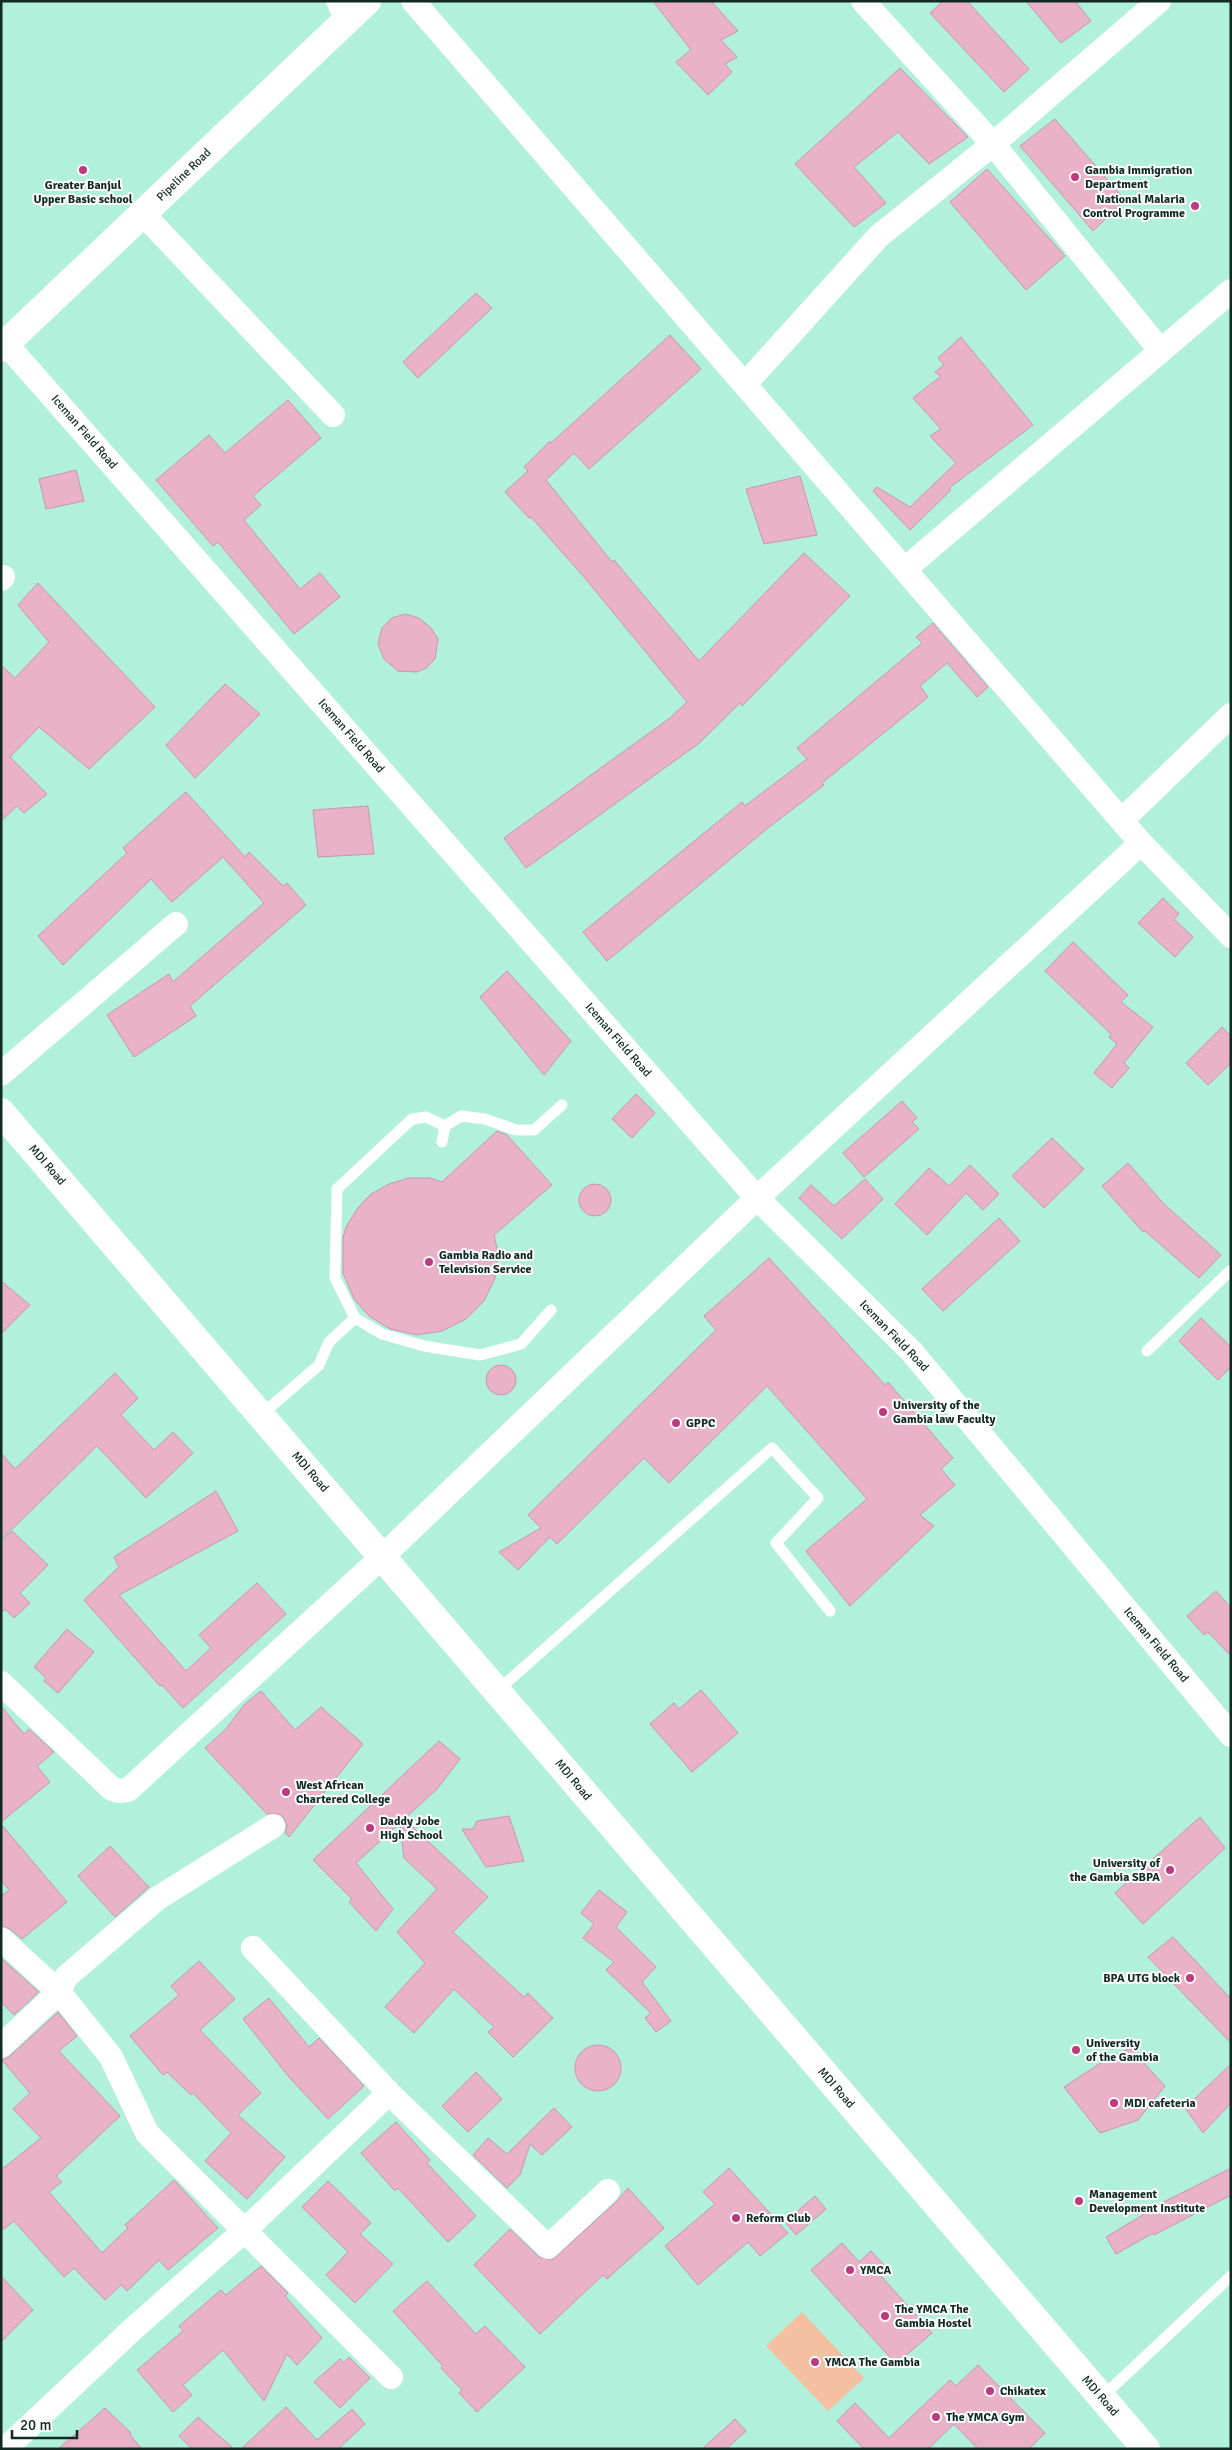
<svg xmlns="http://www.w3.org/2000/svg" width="1232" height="2450" viewBox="0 0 1232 2450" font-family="Signika,sans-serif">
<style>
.green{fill:#f4c0a1}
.building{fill:#e9b2c8;stroke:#ca95ab}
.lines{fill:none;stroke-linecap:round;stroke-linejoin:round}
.lane{stroke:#fff;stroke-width:11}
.street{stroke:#fff;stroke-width:24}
.secondary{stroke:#fff;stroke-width:28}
.poi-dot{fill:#be3a7f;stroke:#fff;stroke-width:2}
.labels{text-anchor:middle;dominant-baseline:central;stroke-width:4;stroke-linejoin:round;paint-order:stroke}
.poi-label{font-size:12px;font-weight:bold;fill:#112a23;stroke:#fff;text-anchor:start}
.street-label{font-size:12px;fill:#112a23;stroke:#fff}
</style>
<rect width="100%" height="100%" fill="#b1f0db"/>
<path class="green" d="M802,2312l62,66 -36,33 -62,-65z"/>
<path class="building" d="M653,1h58l27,30 -17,9 16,17 -12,7 7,8 -24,23 -32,-33 15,-12z
M943,1h24l62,68 -25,23 -74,-79z
M1026,1h49l16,20 -30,22z
M900,68l68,69 -39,27 -31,-32 -44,35 32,36 -32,24 -59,-63z
M1055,119l70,81 -32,31 -73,-85z
M987,169l78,87 -39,34 -76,-88z
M476,293l16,15 -74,70 -15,-16z
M670,335l31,34 -112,100 -15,-16 -28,27 66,82 2,-2 85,101 105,-108 46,43 -108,110 -2,-3 -42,41 -172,124 -22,-30 166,-120 17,-16 -103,-125 -53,-60 -2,1 -24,-26 23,-21 -4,-4 26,-26 1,2z
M961,337l72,88 -84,63 2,2 -41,40 -37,-39 4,-4 33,20 46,-44 -26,-27 11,-7 -28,-31 28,-22 -6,-4 9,-7 -6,-7z
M288,400l33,38 -68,58 8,9 -17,15 56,69 20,-16 20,24 -46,37 -76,-92 -5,4 -57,-66 53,-45 16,18z
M76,470l8,31 -38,8 -7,-30z
M800,476l17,59 -53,9 -18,-55z
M38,583l117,124 -66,62 -50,-42 -29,30 37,37 -23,19 -7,-7 -16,15v-156l14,13 34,-36 -31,-37z
M405,614l14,4 12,10 7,11 -3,20 -9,9 -9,4 -19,-1 -14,-12 -6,-15 4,-16 10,-10z
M933,623l55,64 -11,10 -30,-34 -27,23 8,11 -106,86 2,2 -56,43 -161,133 -24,-29 159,-130 3,4 62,-47 -10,-11 125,-105 -6,-6z
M225,684l35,30 -65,64 -29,-33z
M186,792l59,65 4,-5 34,34 4,-3 19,22 -116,101 6,10 -62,41 -27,-42 62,-41 4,8 91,-79 -41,-46 -51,45 -21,-23 -88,86 -25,-29 89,-83 -4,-5z
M368,806l6,48 -56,3 -5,-47z
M1163,898l16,16 -5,5 19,18 -18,20 -37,-34z
M1073,942l55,53 -7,7 32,25 -29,36 5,5 -17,20 -18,-15 23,-29 -8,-7 2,-3 -66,-63z
M507,971l64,70 -27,34 -64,-78z
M1222,1027l9,9v27l-23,22 -22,-22z
M636,1094l19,19 -23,25 -20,-19z
M902,1101l15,17 -5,4 7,7 -55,48 -21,-24z
M497,1131l10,4 45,50 -58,50 4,17 -3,26 -11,23 -18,18 -24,12 -25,4 -27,-6 -21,-13 -15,-17 -11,-26v-35l3,-11 11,-18 14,-15 18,-10 20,-6h21l12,4z
M1052,1138l32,31 -40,39 -32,-32z
M1128,1163l36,41 57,51 -22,23 -54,-47 -2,1 -41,-46z
M970,1165l29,29 -16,16 -17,-17 -39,42 -32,-31 34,-36 20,18z
M865,1179l18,20 -41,40 -43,-41 12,-13 23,21z
M579 1200a16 16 0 1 1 32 0a16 16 0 1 1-32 0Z
M999,1218l21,23 -77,70 -21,-22z
M769,1258l116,127 3,-3 65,76 -12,11 14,16 -35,30 14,11 -84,80 -44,-55 61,-52 -100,-113 -98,97 -25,-25 -87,86 -7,-7 -32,33 -19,-18 42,-24 -13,-13 188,-185 -12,-14z
M1,1281l29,24 -29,29z
M1201,1318l30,29v20l-13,13 -39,-39z
M486 1380a15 15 0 1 1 30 0a15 15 0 1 1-30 0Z
M115,1373l23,25 -17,17 33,35 19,-18 20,21 -47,45 -49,-52 -96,94v-87l14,16z
M216,1491l22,40 -119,64 67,76 25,-23 -12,-13 58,-52 29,31 -103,94 -21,-23 -2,1 -76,-86 35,-33 -5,-10z
M12,1531l36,34 -28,28 10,10 -16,15 -9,-9 -4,4v-71z
M1216,1591l15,17v48l-23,-24 -4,3 -17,-19z
M67,1629l27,23 -36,41 -14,-12 2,-3 -12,-11z
M701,1690l37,43 -46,39 -42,-48 24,-21 5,6z
M261,1691l34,39 26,-23 42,37 -74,93 -4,-4 2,-7 -3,-8 -5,-4h-12l-62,-66 21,-19 18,-24z
M1,1706l23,28 5,-5 25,23 -17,14 13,16 -49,40z
M439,1741l21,18 -23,30 -33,30 84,78 -35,35 71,65 4,-4 25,25 -40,39 -25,-25 6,-5 -40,-38 -40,44 -29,-26 40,-44 -28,-31 40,-43 -33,-31 -4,-35 -44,40 37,46 -17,22 -27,-29 3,-3 -39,-39z
M509,1816l15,45 -38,6 -24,-38h11l4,-8z
M1200,1817l25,31 -82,76 -28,-31z
M1,1824l66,78 -45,37 -12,-10 -9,-3v-30l8,-6 -8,-10z
M110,1846l39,41 -34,30 -37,-41z
M599,1890l28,22 -11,15 40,40 -14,15 29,39 -15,11 -11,-14 6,-5 -45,-43 8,-8 -31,-24 11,-14 -13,-11z
M1173,1937l58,62v44l-83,-86z
M1,1958l38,34 -25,23 -13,-13z
M199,1961l36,38 -35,31 61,63 -23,22 47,42 -38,42 -42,-38 26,-28 -38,-40 -2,2 -24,-23 -4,3 -33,-39 49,-41 -8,-9z
M269,1998l40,49 10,-9 45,48 -36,33 -39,-42 -46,-58z
M58,2012l19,24 -18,15 61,65 -64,60 6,6 -13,10 53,61 26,-25 -3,-3 49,-45 44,48 -50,42 -9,-10 -32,31 -6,-6 -16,15 -31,-32 -10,9 -50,-56 -13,10v-61l40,-32 -28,-29 17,-16 -28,-33 8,-4z
M575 2068a23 23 0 1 1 46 0a23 23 0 1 1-46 0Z
M1130,2048l35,38 -27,34 -38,13 -36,-46 41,-27z
M1231,2064v39l-28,30 -18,-25z
M476,2072l26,27 -34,33 -26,-26z
M554,2108l18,19 -30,28 -12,-11 -10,31 -13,13 -34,-33 15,-17 19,16z
M396,2122l34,38 -3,3 49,53 -28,26 -50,-54 -3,3 -34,-38z
M729,2168l59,65 -28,23 -12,-14 -50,43 -33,-39 50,-42 -12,-12z
M1231,2168v27l-77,40 -1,-2 -37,21 -10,-17 37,-22 -1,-2z
M328,2181l43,42 -11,11 33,30 -38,39 -29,-28 22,-23 -46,-45z
M628,2188l36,40 -57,51 -4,-4 -63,59 -66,-69 36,-36 29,28 13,3 65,-59z
M815,2196l11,13 -30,26 -11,-13z
M842,2243l17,19 12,-11 17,18 -7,7 51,57 -36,31 -85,-94z
M261,2266l27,27 -3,3 37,42 -25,27 -10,-11 -23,47 -41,-51 -40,35 9,10 -19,17 -36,-42 46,-39 -4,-5 42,-36 5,5z
M1,2276l32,34 -32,32z
M427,2281l49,53 9,-8 40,41 -48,45 -18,-19 3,-3 -21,-22 2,-2 -50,-55z
M349,2357l21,21 -30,30 -26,-26 26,-23 4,4z
M978,2365l67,68 -16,16h-51l-24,-25 -26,25h-64l-27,-28 18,-18 34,35 61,-58 6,6z
M286,2407l31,33 35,-31 13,15 -27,25h-97z
M105,2408l26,25 -1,2 12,14h-84z
M198,2417l36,32h-42l-13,-13z
M735,2419l11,12 -20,18h-24z"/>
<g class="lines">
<path class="lane" d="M442,1142l3,-16 16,-10 24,3 31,11h18l28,-25
M355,1318l-20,-40 2,-89 75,-70 14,-2 19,9
M1147,1351l84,-81
M261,1415l58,-50 10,-23 26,-24 27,16 42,12 56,9 41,-11 30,-34
M497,1691l275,-243 46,50 -42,45 54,68
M1101,2398l130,-122"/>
<path class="street" d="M338,1l8,18
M413,1l728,842 90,93
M863,1l130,143 167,206
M143,214l190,201
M6,344l751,854 155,154 319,383
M746,383l133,-147 114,-92 166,-143
M905,569l326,-278
M1,579l2,-2
M1122,820l109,-105
M1,1074l175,-150
M1,1683l111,106 7,2 9,-1 255,-234 374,-358 384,-355
M1,1939l58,53 52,65 36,76 244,244
M253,1948l136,145 159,154 60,-56
M1,2046l58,-54 7,-15 92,-79 115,-72
M5,2449l128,-120 111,-98 145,-138"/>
<path class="secondary" d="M1,348l366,-347
M1,1112l1145,1337"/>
</g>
<g class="poi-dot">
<circle cx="83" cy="170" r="5"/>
<circle cx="1075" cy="177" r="5"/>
<circle cx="1195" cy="206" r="5"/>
<circle cx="429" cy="1262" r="5"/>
<circle cx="883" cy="1412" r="5"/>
<circle cx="676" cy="1423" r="5"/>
<circle cx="286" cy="1792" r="5"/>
<circle cx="370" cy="1828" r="5"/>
<circle cx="1170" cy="1870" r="5"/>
<circle cx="1190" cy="1978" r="5"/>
<circle cx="1076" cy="2050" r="5"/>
<circle cx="1114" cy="2103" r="5"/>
<circle cx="1079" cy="2201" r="5"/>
<circle cx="736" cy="2218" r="5"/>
<circle cx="850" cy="2270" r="5"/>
<circle cx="885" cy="2316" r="5"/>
<circle cx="815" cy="2362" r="5"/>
<circle cx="990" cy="2391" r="5"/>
<circle cx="936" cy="2417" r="5"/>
</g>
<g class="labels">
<g class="poi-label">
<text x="1085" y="170">Gambia Immigration<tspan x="1085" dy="14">Department</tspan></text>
<text x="83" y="185" text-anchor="middle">Greater Banjul<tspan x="83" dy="14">Upper Basic school</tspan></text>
<text x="1185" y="199" text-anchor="end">National Malaria<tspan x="1185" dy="14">Control Programme</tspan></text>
<text x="439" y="1255">Gambia Radio and<tspan x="439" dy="14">Television Service</tspan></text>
<text x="893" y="1405">University of the<tspan x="893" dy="14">Gambia law Faculty</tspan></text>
<text x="686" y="1423">GPPC</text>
<text x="296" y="1785">West African<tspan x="296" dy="14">Chartered College</tspan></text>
<text x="380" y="1821">Daddy Jobe<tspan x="380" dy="14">High School</tspan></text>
<text x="1160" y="1863" text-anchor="end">University of<tspan x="1160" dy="14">the Gambia SBPA</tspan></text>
<text x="1180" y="1978" text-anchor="end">BPA UTG block</text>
<text x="1086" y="2043">University<tspan x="1086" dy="14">of the Gambia</tspan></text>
<text x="1124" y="2103">MDI cafeteria</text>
<text x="1089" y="2194">Management<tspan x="1089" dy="14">Development Institute</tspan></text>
<text x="746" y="2218">Reform Club</text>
<text x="860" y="2270">YMCA</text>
<text x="895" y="2309">The YMCA The<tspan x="895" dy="14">Gambia Hostel</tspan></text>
<text x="825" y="2362">YMCA The Gambia</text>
<text x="1000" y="2391">Chikatex</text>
<text x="946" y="2417">The YMCA Gym</text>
</g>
<g class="street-label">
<text transform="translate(184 175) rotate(-44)">Pipeline Road</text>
<text transform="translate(84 432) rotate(49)">Iceman Field Road</text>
<text transform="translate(351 736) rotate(49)">Iceman Field Road</text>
<text transform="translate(618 1040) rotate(49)">Iceman Field Road</text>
<text transform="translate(47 1165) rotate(49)">MDI Road</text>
<text transform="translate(894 1336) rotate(46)">Iceman Field Road</text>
<text transform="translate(310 1472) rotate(49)">MDI Road</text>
<text transform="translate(1156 1645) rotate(50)">Iceman Field Road</text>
<text transform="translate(573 1780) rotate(50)">MDI Road</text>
<text transform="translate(836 2088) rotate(49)">MDI Road</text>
<text transform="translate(1100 2396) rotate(49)">MDI Road</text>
</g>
</g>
<rect width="1232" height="2450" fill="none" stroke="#112a23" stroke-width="5"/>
<path d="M12 2430v8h65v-8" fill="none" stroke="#112a23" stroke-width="2.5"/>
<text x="20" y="2430" font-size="15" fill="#112a23" stroke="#ffffff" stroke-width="4" paint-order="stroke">20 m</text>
</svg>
